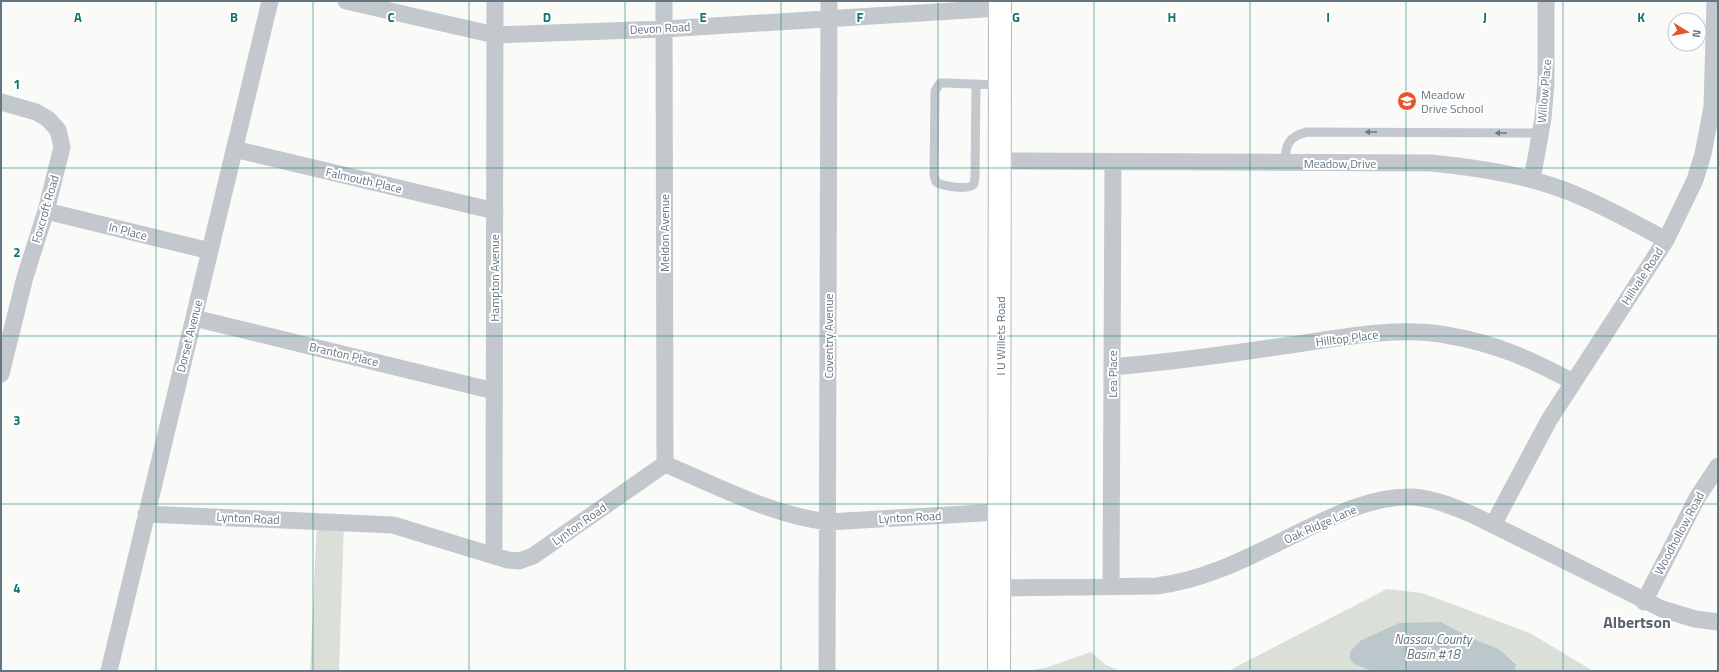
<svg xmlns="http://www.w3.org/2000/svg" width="1719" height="672" viewBox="0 0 1719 672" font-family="'Titillium Web',sans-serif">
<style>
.green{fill:#dadfd7}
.water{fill:#bbc7cb}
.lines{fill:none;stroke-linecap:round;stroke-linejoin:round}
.secondary-casing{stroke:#b3babf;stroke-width:24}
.lane{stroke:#c3c8cc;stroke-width:9}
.street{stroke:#c3c8cc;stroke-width:17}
.secondary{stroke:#fff;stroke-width:22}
.oneway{fill:#6a7a87}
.grid{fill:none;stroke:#0f766e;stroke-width:1;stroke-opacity:0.55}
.labels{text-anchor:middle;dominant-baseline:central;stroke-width:4;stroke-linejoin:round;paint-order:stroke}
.street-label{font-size:12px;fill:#657683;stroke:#fff}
.poi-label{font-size:12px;fill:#657683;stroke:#fff;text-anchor:start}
.water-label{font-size:13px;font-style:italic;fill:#60757c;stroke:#fff}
.district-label{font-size:16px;font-weight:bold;fill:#57646e;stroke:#fff}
.grid-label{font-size:13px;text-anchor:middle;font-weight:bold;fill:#0f766e;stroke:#fff;stroke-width:4;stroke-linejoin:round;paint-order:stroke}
</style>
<rect width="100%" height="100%" fill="#fafaf8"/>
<path class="green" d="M317,522l27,1 -5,148h-29z
M1387,589l35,4 108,40 63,38h-78l1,-8 -17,-14 -25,-10 -33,-17 -85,43 16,6h-144z
M1091,652l15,13 14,6h-95l20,-3z"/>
<path class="water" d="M1441,622l33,17 25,10 17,15 -1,7h-143l-16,-6 -6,-6v-7l10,-11 39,-18z"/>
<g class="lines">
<g class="secondary-casing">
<path id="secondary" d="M999,671l1,-670"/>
</g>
<path class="lane" d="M976,84l-1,93c0,1 -1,6 -1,7 -5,7 -32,2 -38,-2l-2,-7 1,-84 5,-8h5l55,2
M1285,163c0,-18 4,-27 22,-31l233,1"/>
<path class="street" d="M346,1l149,34 170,-6 335,-21
M664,1l1,463
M1,102l35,10 12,7 10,11 4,17 -16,64 -21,66 -24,97
M234,149l261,62
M1000,161l431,2c50,5 102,13 148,33 30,13 58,28 87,44
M1532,180l11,-62 3,-35v-82
M46,211l164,40
M194,318l300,73
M1112,367c60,-5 119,-13 178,-22 51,-7 104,-19 156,-10 48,8 85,24 127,47
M665,464c52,22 106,51 163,58l171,-10
M146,514l247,11 115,35 11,1 14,-5 132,-92
M1493,525l56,-105 117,-180 29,-60 8,-26 9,-47 3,-106
M494,555l1,-554
M1111,587l2,-425
M1000,588l156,-2c53,-6 101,-33 150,-57 33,-16 68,-33 106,-32 21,1 42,10 61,18l189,94 33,10 23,3
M1644,602l53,-104 21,-32
M109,671l161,-670
M827,671l2,-670"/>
<use href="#secondary" class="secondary"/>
</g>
<defs><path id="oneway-solid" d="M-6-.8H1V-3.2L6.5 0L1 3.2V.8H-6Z"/></defs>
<g class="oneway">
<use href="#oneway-solid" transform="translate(1371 132) rotate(-180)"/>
<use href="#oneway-solid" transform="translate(1501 133) rotate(-180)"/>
</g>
<path class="grid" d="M156,1v670M313,1v670M469,1v670M625,1v670M781,1v670M938,1v670M1094,1v670M1250,1v670M1406,1v670M1563,1v670M1,168h1717M1,336h1717M1,504h1717"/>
<defs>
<g id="school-disc" transform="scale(1)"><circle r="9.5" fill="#e4572e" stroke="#fff"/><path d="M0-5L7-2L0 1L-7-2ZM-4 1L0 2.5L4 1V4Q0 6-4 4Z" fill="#fff"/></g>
</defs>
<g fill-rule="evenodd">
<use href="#school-disc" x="1407" y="101"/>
</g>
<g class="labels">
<g class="street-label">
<text transform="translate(660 28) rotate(-3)">Devon Road</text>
<text transform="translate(1544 91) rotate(-85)">Willow Place</text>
<text x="1340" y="163">Meadow Drive</text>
<text transform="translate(364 180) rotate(13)">Falmouth Place</text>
<text transform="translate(45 209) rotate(-74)">Foxcroft Road</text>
<text transform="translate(128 231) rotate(14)">In Place</text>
<text transform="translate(664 233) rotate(-90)">Meldon Avenue</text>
<text transform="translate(1642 276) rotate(-57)">Hillvale Road</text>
<text transform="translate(494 278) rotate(-90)">Hampton Avenue</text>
<text transform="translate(189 336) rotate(-76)">Dorset Avenue</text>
<text transform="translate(828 336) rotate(-90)">Coventry Avenue</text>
<text transform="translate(1000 336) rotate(-90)">I U Willets Road</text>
<text transform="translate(1347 338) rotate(-7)">Hilltop Place</text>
<text transform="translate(344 354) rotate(13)">Branton Place</text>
<text transform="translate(1112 374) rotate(-90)">Lea Place</text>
<text transform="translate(910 517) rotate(-3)">Lynton Road</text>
<text transform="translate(248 518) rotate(3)">Lynton Road</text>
<text transform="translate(579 524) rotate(-35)">Lynton Road</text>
<text transform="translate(1320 524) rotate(-24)">Oak Ridge Lane</text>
<text transform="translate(1679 533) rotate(-62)">Woodhollow Road</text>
</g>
<g class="poi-label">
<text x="1421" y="94">Meadow<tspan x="1421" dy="14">Drive School</tspan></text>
</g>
<g class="water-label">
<text x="1433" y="639">Nassau County<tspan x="1433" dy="15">Basin #18</tspan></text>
</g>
<g class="district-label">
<text x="1637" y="622">Albertson</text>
</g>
</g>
<g class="grid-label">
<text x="78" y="22">A</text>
<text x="234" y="22">B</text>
<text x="391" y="22">C</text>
<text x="547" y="22">D</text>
<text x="703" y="22">E</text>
<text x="860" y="22">F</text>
<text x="1016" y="22">G</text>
<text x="1172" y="22">H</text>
<text x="1328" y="22">I</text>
<text x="1485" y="22">J</text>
<text x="1641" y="22">K</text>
<text x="17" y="89">1</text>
<text x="17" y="257">2</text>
<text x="17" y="425">3</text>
<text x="17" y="593">4</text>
</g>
<rect width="1719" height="672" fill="none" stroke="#657683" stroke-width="4"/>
<g transform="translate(1687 32) rotate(100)"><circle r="19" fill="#ffffff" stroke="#c1c8cd"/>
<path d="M0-3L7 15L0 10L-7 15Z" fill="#e4572e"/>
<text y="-6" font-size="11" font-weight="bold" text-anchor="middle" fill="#657683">N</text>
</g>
</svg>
